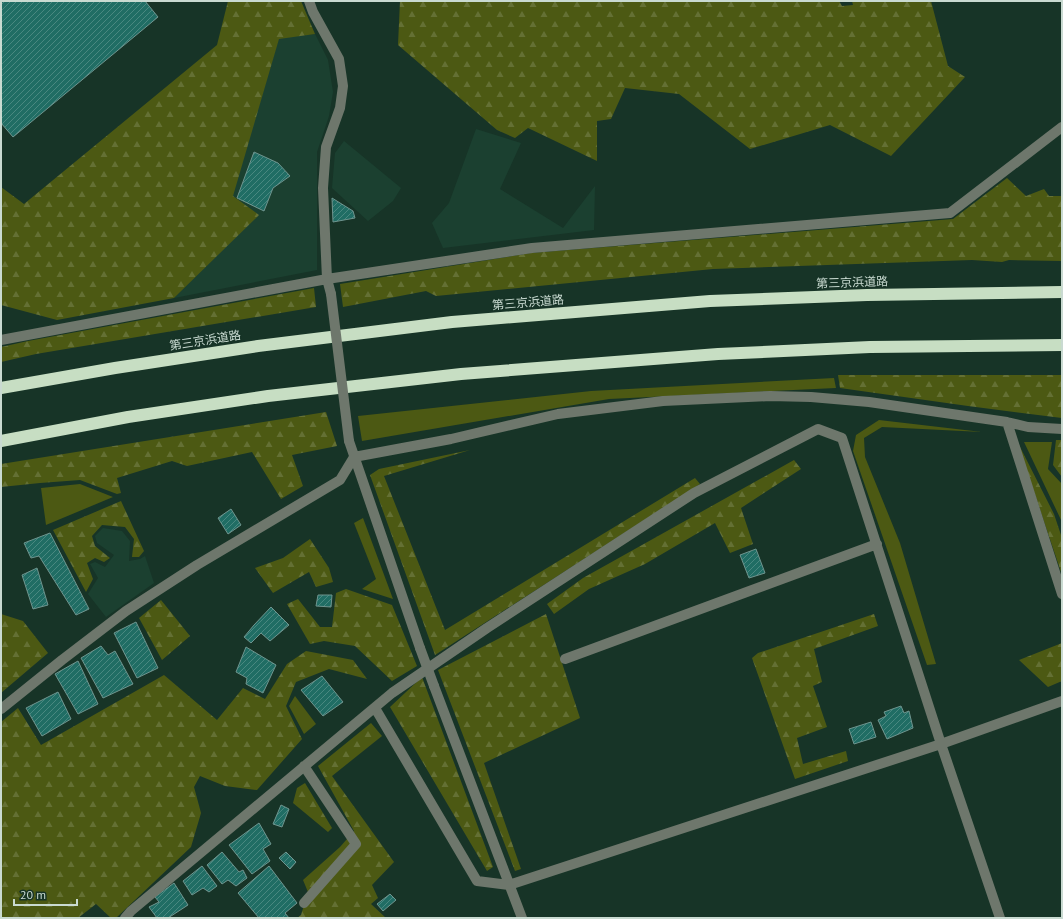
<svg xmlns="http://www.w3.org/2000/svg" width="1063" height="919" viewBox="0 0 1063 919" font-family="'PT Sans','Noto Sans JP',sans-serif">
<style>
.built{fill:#1b4030}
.green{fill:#4c5913}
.forest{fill:url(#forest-firs)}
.building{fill:url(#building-hatch);stroke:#6f958f}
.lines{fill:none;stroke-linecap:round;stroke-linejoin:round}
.minor{stroke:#6e776c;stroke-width:10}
.highway{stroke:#c7dec3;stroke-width:12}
.minor-bridge{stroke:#6e776c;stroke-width:10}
.labels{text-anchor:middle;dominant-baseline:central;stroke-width:3;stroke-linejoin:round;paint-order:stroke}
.street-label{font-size:12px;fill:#c9dad1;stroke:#173427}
</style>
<defs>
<pattern id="forest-firs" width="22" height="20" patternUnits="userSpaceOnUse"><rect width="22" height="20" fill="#4c5913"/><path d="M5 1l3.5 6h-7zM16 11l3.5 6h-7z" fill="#647034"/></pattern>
<pattern id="building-hatch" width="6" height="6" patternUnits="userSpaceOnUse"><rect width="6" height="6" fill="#206d64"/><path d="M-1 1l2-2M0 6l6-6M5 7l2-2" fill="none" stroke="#498880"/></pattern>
</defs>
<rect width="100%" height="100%" fill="#173427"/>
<path class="built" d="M315,34l13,26 5,32 -4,24 -12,36v118l-143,28 84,-83 -26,-19 47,-158z
M476,129l45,14 -21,46 63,39 32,-42 -1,44 -151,18 -11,-25 17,-20z
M344,141l57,47 -8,13 -25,20 -36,-33 3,-35z
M103,528l19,3 8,10 -1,20 11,-2 5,-3 9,27 -48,34 -18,-23 10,-16 -8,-14 5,-2 10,5 9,-12 -17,-12 -2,-7z"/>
<path class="green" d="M834,378l2,10 -227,11 -247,42 -4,-25 233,-25z
M879,420l103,12 -100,-5 -18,11 1,19 35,86 36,121 -9,1 -74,-214 3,-16z
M1024,442h28l-4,27 14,15v38z
M80,484l33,13 -67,28 -5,-37z
M363,518l30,81 -31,-10 14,-10 -22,-56z
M295,696l21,28 -12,10 -15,-28z"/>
<path class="forest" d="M228,1h73l14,33 -36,5 -46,157 26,19 -85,83 -117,22 -56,-15v-118l23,17 193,-159z
M400,1h439l3,5 11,-1 -1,-4h79l17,65 17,11 -74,79 -61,-31 -80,24 -71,-55 -54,-6 -14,31 -14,2v40l-69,-33 -13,10 -18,-8 -99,-85z
M1007,178l19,18 18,-7 5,7h13v65l-53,-1 -7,2 -30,-2 -259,9 -277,27 -10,-5 -83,16 -3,-23 191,-31 422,-34z
M314,288l2,19 -280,47 -35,8v-15l27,-6z
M838,375h224v43l-94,-12 -128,-18z
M326,412l11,34 -45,9 11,31 -22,13 -29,-47 -65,14 -15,-5 -55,17 4,15 -4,1 -37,-14 -40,3 -39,4v-23z
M1056,440h6v37l-9,-12z
M1017,441l37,73 8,24v37z
M470,450l-86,26 61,154 250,-152 5,6 -265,171 -65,-180 9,-6z
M794,460l7,9 -60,39 12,36 -23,9 -15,-30 -70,41 -56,25 -35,25 -7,-10 36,-26z
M121,501l23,50 -5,6h-7l2,-18 -9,-12 -23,-2 -10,11 3,10 15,12 -6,4 -9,-4 -8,5 6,16 -7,13 -33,-62z
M310,539l19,29 4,14 -17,5 -7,-15 -36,21 -18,-25 28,-10z
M346,589l46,16 25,61 -25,15 -37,-35 -31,-5 -14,3 -23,-40 11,-5 22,28h12l4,-34z
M161,600l29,36 -28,24 -23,-42z
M1,614l22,7 25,32 -47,40z
M546,614l34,104 -96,45 37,106 -6,2 -77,-201z
M874,614l4,12 -64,23 8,33 -9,4 14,41 -30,11 6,26 43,-13 2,10 -53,18 -43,-121 6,-5z
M1062,643v38l-14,6 -29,-27z
M306,651l47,9 14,19 -38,-10 -33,13 -10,24 16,33 -45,51 -32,-4 -25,-10 -6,11 7,26 -10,34 -75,71h-5l-15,-14 -18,14h-77v-196l17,-14 23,37 123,-70 53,45 26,-32 22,11 22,-35z
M422,677l71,190 -6,4 -97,-164z
M371,723l11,13 -50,40 62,86 -22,23 6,13 -7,6 15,14h-89l4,-3 7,-23 -5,-12 37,-33 14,-16 -36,-65z
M305,783l27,45 -4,4 -35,-29 4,-15z"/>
<path class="building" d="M1,1h144l13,16 -145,120 -12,-14z
M254,152l24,11 12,13 -17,12 -9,23 -27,-13z
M332,198l21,13 2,7 -22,4z
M231,509l10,16 -13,9 -10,-16z
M50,533l39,76 -13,6 -37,-59 -8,2 -7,-15z
M756,549l9,24 -16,5 -9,-23z
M37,568l11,37 -15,4 -11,-34z
M318,595h14l-1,12 -15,-1z
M271,607l18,18 -19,16 -9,-8 -10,10 -7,-6 10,-12z
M136,622l22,46 -21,10 -23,-45z
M101,646l7,9 7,-4 18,33 -30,14 -22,-40z
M246,647l30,18 -13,28 -17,-9 1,-6 -11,-6z
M78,661l20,43 -20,10 -23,-40z
M322,676l21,26 -20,14 -22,-26z
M58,692l13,27 -29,17 -16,-28z
M901,706l3,7 5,-2 4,17 -26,11 -9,-19 8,-4 -2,-4z
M871,722l5,15 -22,7 -5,-15z
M281,805l8,4 -7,18 -9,-3z
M259,823l12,21 -8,5 7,12 -18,13 -23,-29z
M222,852l17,20 4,-2 4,8 -11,8 -8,-6 -6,4 -15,-19z
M286,852l10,10 -6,7 -11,-11z
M202,866l15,20 -8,6 -6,-4 -11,7 -9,-14z
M269,866l28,37 -12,10 4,5h-30l-21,-25z
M174,883l14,22 -20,13h-11l-8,-11 10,-5 -4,-5z
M390,894l6,6 -13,11 -6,-7z"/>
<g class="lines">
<path class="minor" d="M309,1l4,11 26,47 4,27 -3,22 -14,39 -3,41 4,91 4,15
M1,340l326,-61 205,-31 418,-35 112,-86
M1007,422l55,172
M349,441l71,207
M565,659l312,-115
M434,686l88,232
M375,708l102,173 32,4 432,-141 121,-43
M1,709l61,-49 64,-49 71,-46 143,-85 14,-23 97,-18 107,-25 105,-13 107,-5 41,1 58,5 138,20 21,5 34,2
M304,766l52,78 -52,59
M125,918l6,-7 261,-218 95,-65 207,-135 124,-64 24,9 99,306 59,174"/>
<path class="highway" d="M1,388l114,-20 143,-22 194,-24 258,-21 157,-6 195,-3
M1,441l127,-24 140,-21 193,-22 257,-20 152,-7 192,-2"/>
<path class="minor-bridge" d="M331,294l18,147
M420,648l14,38"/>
</g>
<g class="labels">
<g class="street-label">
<text transform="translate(852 282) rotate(-2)">第三京浜道路</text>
<text transform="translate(528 302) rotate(-5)">第三京浜道路</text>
<text transform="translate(205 340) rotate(-9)">第三京浜道路</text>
</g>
</g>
<rect width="1063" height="919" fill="none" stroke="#c9dad1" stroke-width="4"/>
<path d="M14 899v6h63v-6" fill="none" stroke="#c9dad1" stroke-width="2"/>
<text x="20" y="899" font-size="12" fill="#c9dad1" stroke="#173427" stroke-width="3" paint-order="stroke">20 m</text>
</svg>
